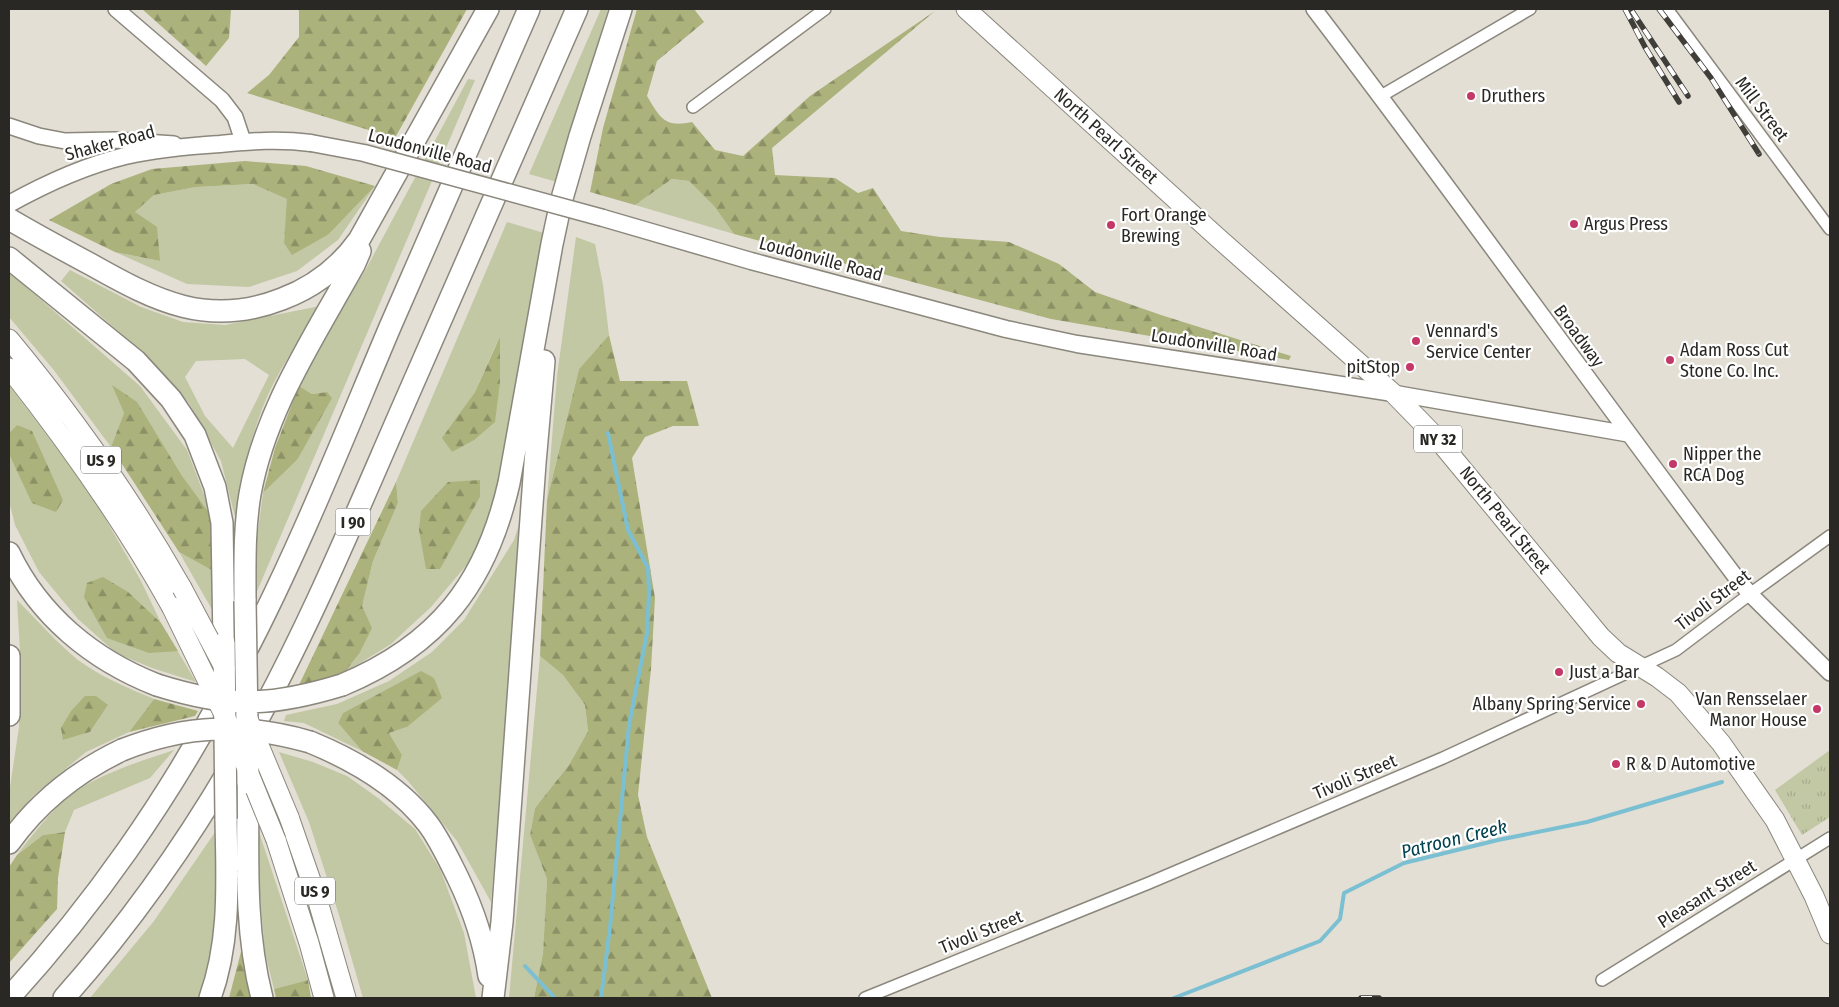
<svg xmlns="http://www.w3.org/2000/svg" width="1839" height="1007" viewBox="0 0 1839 1007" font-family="'Fira Sans Condensed',sans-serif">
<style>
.grass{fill:#c2c7a4;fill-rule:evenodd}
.forest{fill:url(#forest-firs)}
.park{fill:url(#park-tufts)}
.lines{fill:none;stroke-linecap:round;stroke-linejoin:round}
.stream{stroke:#7bbfd3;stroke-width:4}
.minor-casing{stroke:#8b877d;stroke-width:14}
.tertiary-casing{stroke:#8b877d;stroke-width:18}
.secondary-casing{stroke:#8b877d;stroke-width:19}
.primary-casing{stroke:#8b877d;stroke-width:21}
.motorway-casing{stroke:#8b877d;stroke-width:24}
.minor{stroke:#fff;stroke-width:11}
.tertiary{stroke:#fff;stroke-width:15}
.secondary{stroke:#fff;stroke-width:16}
.primary{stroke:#fff;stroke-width:19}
.motorway{stroke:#fff;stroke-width:21}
.rail-casing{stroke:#3f3e39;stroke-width:5.5}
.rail{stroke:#fff;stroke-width:4;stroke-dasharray:11;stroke-linecap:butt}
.secondary-bridge-casing{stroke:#8b877d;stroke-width:19;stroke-linecap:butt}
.primary-bridge-casing{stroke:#8b877d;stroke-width:21;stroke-linecap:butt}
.motorway-bridge-casing{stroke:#8b877d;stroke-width:24;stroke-linecap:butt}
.secondary-bridge{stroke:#fff;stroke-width:16}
.primary-bridge{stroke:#fff;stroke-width:19}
.motorway-bridge{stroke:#fff;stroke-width:21}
.poi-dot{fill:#c43767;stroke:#fff;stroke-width:2}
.labels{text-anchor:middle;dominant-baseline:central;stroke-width:4.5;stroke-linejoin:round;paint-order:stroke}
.shield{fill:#fff;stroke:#696866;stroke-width:1}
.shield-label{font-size:16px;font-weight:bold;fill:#292824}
.poi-label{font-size:18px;fill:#292824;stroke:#fff;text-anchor:start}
.street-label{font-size:18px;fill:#292824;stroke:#fff}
.water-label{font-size:19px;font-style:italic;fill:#00414f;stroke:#fff}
</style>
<defs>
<pattern id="forest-firs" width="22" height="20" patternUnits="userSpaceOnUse" patternTransform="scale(1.25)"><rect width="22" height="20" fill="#abb27b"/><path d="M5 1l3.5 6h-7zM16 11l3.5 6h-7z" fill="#8b9165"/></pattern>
<pattern id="park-tufts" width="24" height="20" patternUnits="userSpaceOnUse" patternTransform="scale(1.25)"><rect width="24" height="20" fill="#c2c7a4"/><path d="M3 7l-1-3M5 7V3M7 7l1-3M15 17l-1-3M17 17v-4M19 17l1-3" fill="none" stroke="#a7ab8d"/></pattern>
</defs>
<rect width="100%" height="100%" fill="#e3dfd4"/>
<path class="grass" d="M601,9h7l-51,173 -28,-8z
M468,79l7,1 -220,516 2,-58 6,-45 34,-33 29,-68 -14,2 -13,-8 18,-35 49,-82z
M672,179l17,2 25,25 20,28 -99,-29z
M253,184l35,15 -4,44 45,-9 46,-48 -37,54 -41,31 -48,16 -62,-3 -72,-32 45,9 -25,-49 19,-17 42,-8z
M507,222l37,11 -50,271 -24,57 -39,46 -40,37 -47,29 15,-19 3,-48 11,-45 25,-58 -2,-21zM499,338l-47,114 -9,-14 32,-46zM479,480l1,17 -16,28z
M576,237l19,7 8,41 6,50 -30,34 -32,131 10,-124z
M70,270l71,37 42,15 42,3 95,-19c-20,33 -44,67 -58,103 -14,38 -20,73 -26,112l-15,-60 -32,-58 -45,-49 -83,-73zM245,359l24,16 -36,73 -28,-32 -20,-39 11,-16z
M9,272l131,114 47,64 26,68 -100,-132 11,27 -13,34 -58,-78 -44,-52z
M9,385l81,107 50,87 21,44 35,59 -44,-14 -36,-15 -38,-34 -39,-47 -24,-47 -6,-24v-47l11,21 43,25 -12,-23 -34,-52 -8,8z
M524,509l-33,393 -34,-61 -49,-60 -11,-11 5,-15 -13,-22 18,-6 14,-55 -78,41 -5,10 24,28 -58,-28 -20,-2 2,-6 51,-11 52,-23 43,-29 32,-32 50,-80z
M179,552l36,20 -1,41z
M17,600c20,20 39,42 61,60 23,17 50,28 76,39l-25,33 -43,20 -52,43 -25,28v-29l10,-67 2,-59zM108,705l-18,27 -27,8z
M540,656l23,19 22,30 3,26 -19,34 -34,43 -5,27 17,44 -4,74 -9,45h-25z
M174,750l-24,28 -76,32 -9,22 -22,3 -26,20c17,-22 38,-50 61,-65 29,-19 64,-29 96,-40z
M279,752l34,10 34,14 31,22 37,31 25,40 24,64 12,65h-113l-24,-83 -30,-93z
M253,814l55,166 -34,9 -9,-36z
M220,825l-4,128 -13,45h-113l64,-77z"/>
<path class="forest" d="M142,9h89l-2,29 -23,28z
M298,9h169l-72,129 -148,-45 22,-18 30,-38v-26z
M637,9h57l10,13 -47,39 -10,35c13,22 18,32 45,26l23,28 28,6 67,-60 125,-85 -163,137 3,27 60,3 23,15 15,-5 28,43 39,6 69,5 50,22 36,28 66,23 130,41 -2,4 -238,-41 -317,-85 -20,-28 -25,-25 -17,-2 -37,26 -45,-13 13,-64z
M245,161l61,5 69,20 -46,48 -37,21 -8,-12 3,-44 -34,-15 -57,3 -42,8 -19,17 22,15 3,34 -45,-9 -66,-32 62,-36 41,-15z
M609,335l11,46h67l12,45h-26l-28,11 -13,21 23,140 -4,71 -13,126 9,42 65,161h-178l9,-45 4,-74 -17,-44 5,-27 34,-43 19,-34 -3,-26 -22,-30 -23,-19 7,-156 32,-131z
M500,337v45l-5,40 -21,18 -22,12 -10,-14 33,-46z
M112,385l25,17 45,74 31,42 2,54 -36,-20 -68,-105 13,-34z
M299,386l13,8 15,-2 5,6 -35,62 -34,33 12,-45z
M17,425l15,6 31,69 -7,12 -24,-9 -23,-49v-21z
M480,480v17l-40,72h-14l-7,-39 2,-19 27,-29z
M396,482l2,21 -25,58 -11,45 10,22 -13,26 -15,19 -46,14z
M103,577l25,15 33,31 17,28 -29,2 -42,-15 -23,-41 3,-14z
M421,671l13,7 8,20 -35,29 -18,6 13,22 -5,15 -35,-19 -24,-28 5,-10z
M85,696h11l12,9 -18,27 -27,8 -2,-12 10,-17z
M154,699l44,12 -3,5 -66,16z
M65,832l-7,46 -1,31 -48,54v-96l8,-12 26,-20z
M242,948l8,50h-21z
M308,980l3,18h-35l-2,-9z"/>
<path class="park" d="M1830,750v67l-28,18 -27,-45z"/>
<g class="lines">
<path class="stream" d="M525,966l30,32
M601,998l9,-71 19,-202 18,-92 2,-40 -1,-25 -20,-38 -20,-97
M1174,998l146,-57 20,-22 4,-26 60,-30 94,-23 89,-18 135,-40"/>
<g class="minor-casing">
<path id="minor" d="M1667,9l163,220
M1381,96l149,-87
M693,107l132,-98
M1602,980l228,-142
M865,998l284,-115 294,-125 233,-108 74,-56 80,-58"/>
</g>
<g class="tertiary-casing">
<path id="tertiary" d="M116,9l106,91 13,17 8,24
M1314,9c143,187 279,379 421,567l15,18 80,79
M9,126l30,10 26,5 50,-1 59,4
M1393,393l235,41"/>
</g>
<g class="secondary-casing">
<path id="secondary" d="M9,204c36,-20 75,-38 116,-48 31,-7 63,-10 95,-12 31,-3 60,-5 91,-1
M603,218l148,43 255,68 71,15 316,49"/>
</g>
<g class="primary-casing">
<path id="primary" d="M966,9l250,227 177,157 42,43 166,201 17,16 39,24 21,16 43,50 54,77 39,76 16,38
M9,339c65,78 123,161 173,249
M9,368c60,76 115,154 162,238
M289,817l28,81 29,100
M276,840l33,103 15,55"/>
</g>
<g class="motorway-casing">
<path id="motorway" d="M9,219c27,16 55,31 83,46 64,36 116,63 190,34 32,-12 57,-31 77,-59l129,-231
M9,258l127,103 35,38 24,36 20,52 7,36 2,120
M9,553c30,63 84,107 148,132
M245,601c0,-36 -1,-72 5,-107 15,-84 63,-155 104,-229l6,-14
M9,656v59
M243,657c56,-107 100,-219 147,-330 46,-107 93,-212 139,-318
M342,685c96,-40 144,-101 167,-202l43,-239 9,-42 19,-66 41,-127
M310,742c44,18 89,44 118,82 12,16 21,36 30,54 15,31 26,63 31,98
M248,783c0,72 -4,145 14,215
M9,843c30,-42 67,-71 113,-93
M9,998c87,-96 156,-195 218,-310
M64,998c71,-80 132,-168 184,-261 59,-105 105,-216 153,-326 59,-134 117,-268 176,-402
M210,998c21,-58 17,-118 16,-179
M493,998l9,-76 33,-459 9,-102"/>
</g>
<use href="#minor" class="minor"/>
<use href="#tertiary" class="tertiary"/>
<use href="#secondary" class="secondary"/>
<use href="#primary" class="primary"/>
<use href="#motorway" class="motorway"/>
<g class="rail-casing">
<path id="rail" d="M1625,9l20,38 34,55
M1659,9l52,69 48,76
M1632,11l56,85
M1361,998h18"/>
</g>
<use href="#rail" class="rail"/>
<g class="secondary-bridge-casing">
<path id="secondary-bridge" d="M311,143l53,10 239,65"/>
</g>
<g class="primary-bridge-casing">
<path id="primary-bridge" d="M182,588l43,81
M171,606l59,121 46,113
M248,719l41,98"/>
</g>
<g class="motorway-bridge-casing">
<path id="motorway-bridge" d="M245,601l3,182
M224,643l2,176
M157,685c73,23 113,22 185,0
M122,750c66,-26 121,-27 188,-8"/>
</g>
<use href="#secondary-bridge" class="secondary-bridge"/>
<use href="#primary-bridge" class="primary-bridge"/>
<use href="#motorway-bridge" class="motorway-bridge"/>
</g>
<g class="poi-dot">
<circle cx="1471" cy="96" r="5"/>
<circle cx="1574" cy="224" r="5"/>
<circle cx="1111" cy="225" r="5"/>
<circle cx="1416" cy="341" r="5"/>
<circle cx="1670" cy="360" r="5"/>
<circle cx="1410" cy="367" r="5"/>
<circle cx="1673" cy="464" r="5"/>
<circle cx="1559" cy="672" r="5"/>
<circle cx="1641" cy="704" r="5"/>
<circle cx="1817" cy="709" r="5"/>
<circle cx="1616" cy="764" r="5"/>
</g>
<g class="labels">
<g class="shield">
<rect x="1414" y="425.5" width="48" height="27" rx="4"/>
<rect x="81" y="446.5" width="40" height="27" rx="4"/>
<rect x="335.5" y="508.5" width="35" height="27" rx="4"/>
<rect x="295" y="877.5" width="40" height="27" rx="4"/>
</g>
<g class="shield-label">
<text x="1438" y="439">NY 32</text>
<text x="101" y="460">US 9</text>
<text x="353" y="522">I 90</text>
<text x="315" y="891">US 9</text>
</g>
<g class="poi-label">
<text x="1481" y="96">Druthers</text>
<text x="1121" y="215">Fort Orange<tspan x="1121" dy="21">Brewing</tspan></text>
<text x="1584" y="224">Argus Press</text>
<text x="1426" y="331">Vennard's<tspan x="1426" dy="21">Service Center</tspan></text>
<text x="1680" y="350">Adam Ross Cut<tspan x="1680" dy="21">Stone Co. Inc.</tspan></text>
<text x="1400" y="367" text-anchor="end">pitStop</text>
<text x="1683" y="454">Nipper the<tspan x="1683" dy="21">RCA Dog</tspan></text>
<text x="1569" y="672">Just a Bar</text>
<text x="1807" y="699" text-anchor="end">Van Rensselaer<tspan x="1807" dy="21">Manor House</tspan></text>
<text x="1631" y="704" text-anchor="end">Albany Spring Service</text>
<text x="1626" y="764">R &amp; D Automotive</text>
</g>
<g class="street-label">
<text transform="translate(1762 109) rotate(53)">Mill Street</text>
<text transform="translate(1106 136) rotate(42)">North Pearl Street</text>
<text transform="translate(110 143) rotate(-15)">Shaker Road</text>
<text transform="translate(430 151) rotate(15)">Loudonville Road</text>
<text transform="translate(821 259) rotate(15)">Loudonville Road</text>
<text transform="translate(1579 336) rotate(54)">Broadway</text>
<text transform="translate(1214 345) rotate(9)">Loudonville Road</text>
<text transform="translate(1505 520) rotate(51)">North Pearl Street</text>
<text transform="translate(1713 600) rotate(-37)">Tivoli Street</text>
<text transform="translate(1355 777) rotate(-23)">Tivoli Street</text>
<text transform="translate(1707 894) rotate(-32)">Pleasant Street</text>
<text transform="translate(981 932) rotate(-22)">Tivoli Street</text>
</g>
<g class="water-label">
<text transform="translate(1454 839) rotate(-14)">Patroon Creek</text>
</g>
</g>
<rect width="1839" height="1007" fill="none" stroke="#292824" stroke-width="20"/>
</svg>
